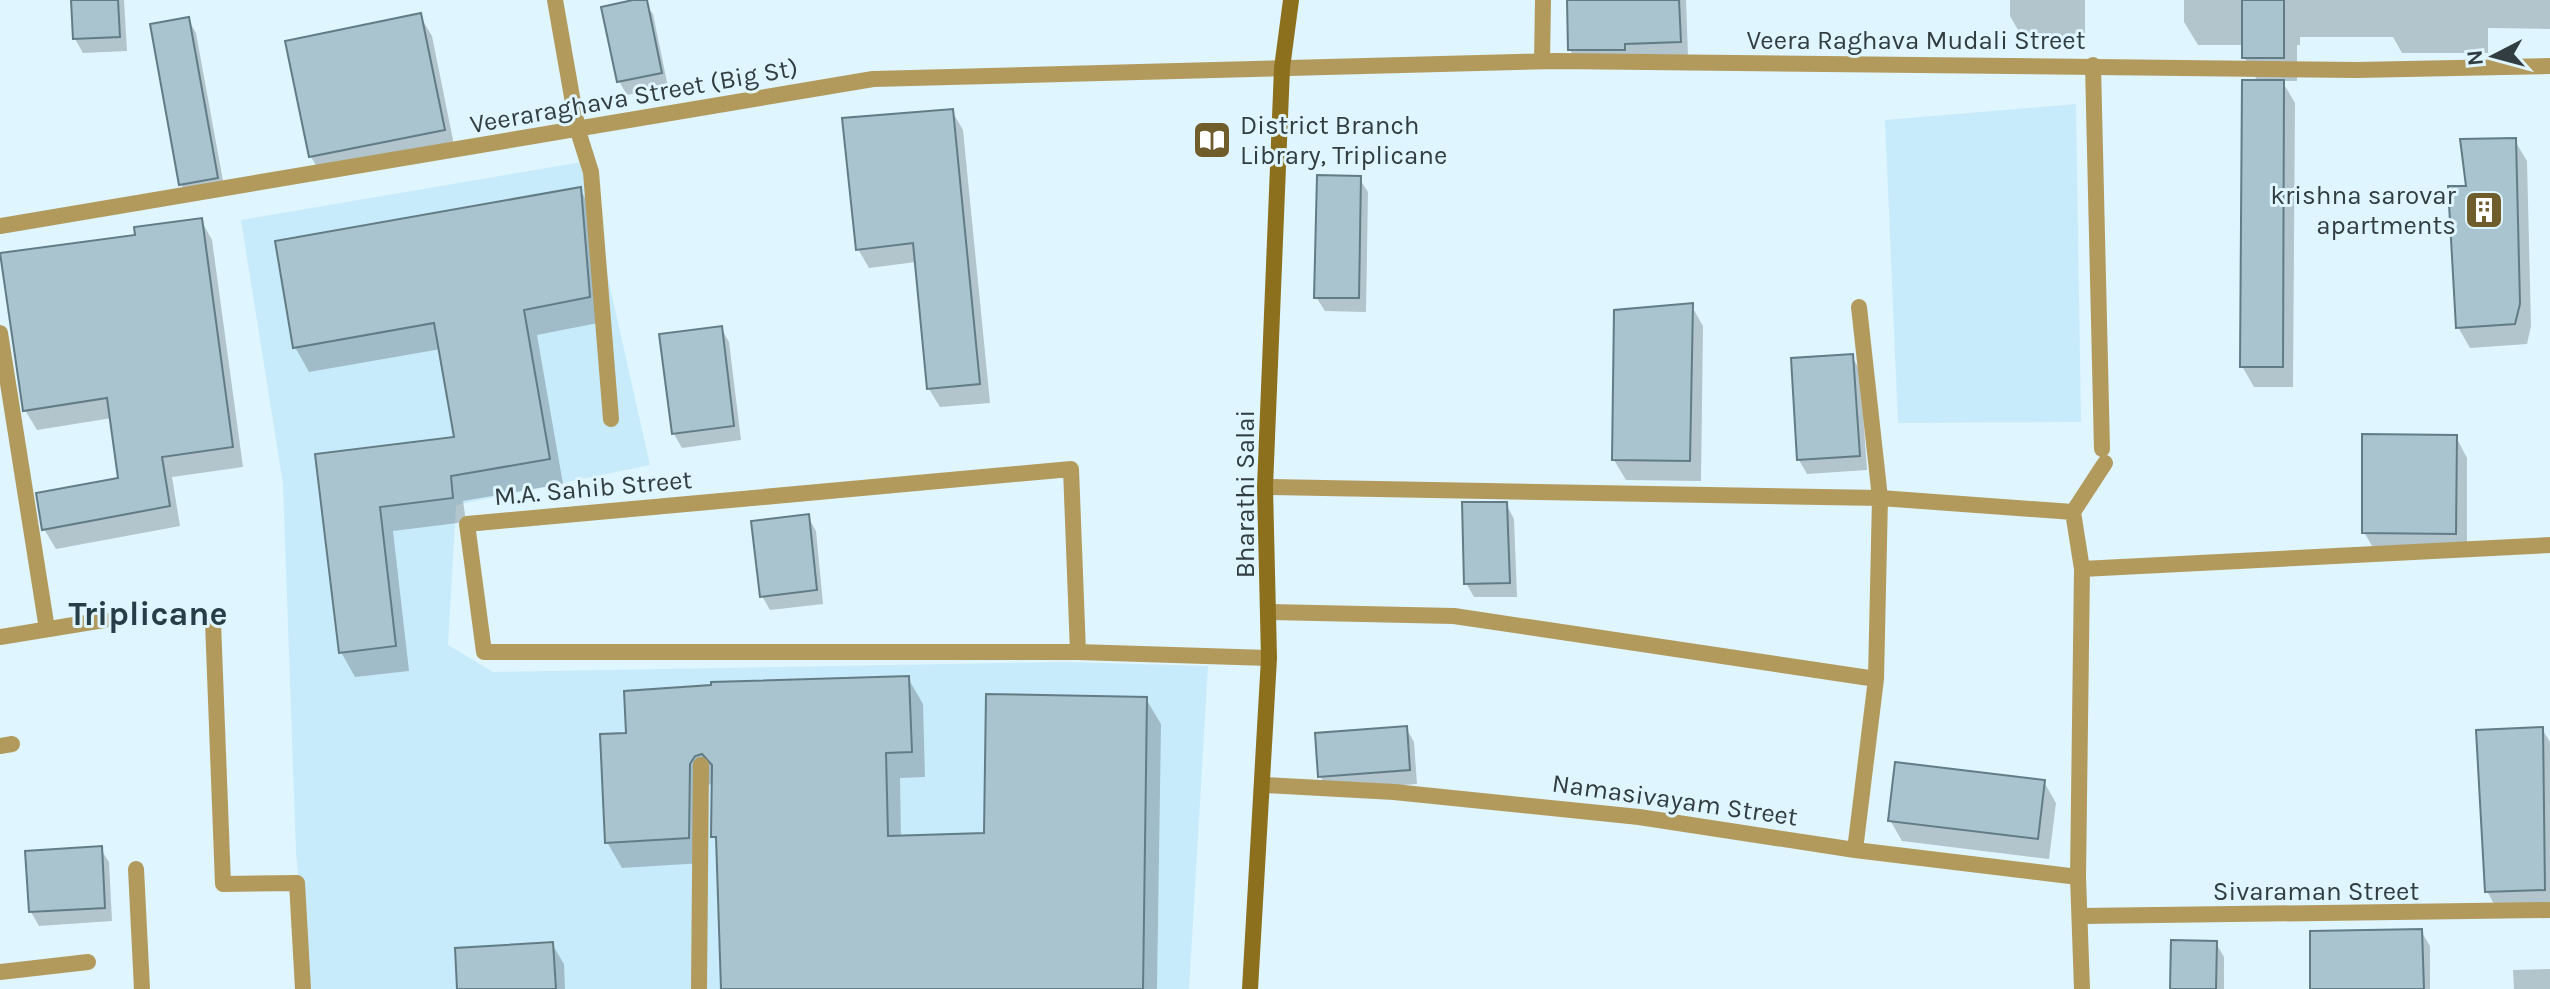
<svg xmlns="http://www.w3.org/2000/svg" width="2550" height="989" viewBox="0 0 2550 989" font-family="Karla,sans-serif">
<style>
.built{fill:#c7ebfb}
.shadow{fill:#0003}
.building{fill:#a9c4cf;stroke:#627c86;stroke-width:2}
.lines{fill:none;stroke-linecap:round;stroke-linejoin:round}
.lane{stroke:#b29a5d;stroke-width:16}
.street{stroke:#b29a5d;stroke-width:16}
.secondary{stroke:#8c701d;stroke-width:16}
.labels{text-anchor:middle;dominant-baseline:central;stroke-width:6;stroke-linejoin:round;paint-order:stroke}
.street-label{font-size:26px;fill:#323d42;stroke:#dff5ff}
.poi-label{font-size:26px;fill:#323d42;stroke:#dff5ff;text-anchor:start}
.district-label{font-size:34px;font-weight:bold;fill:#263e47;stroke:#dff5ff}
</style>
<rect width="100%" height="100%" fill="#dff5ff"/>
<path class="built" d="M2076,104l5,318 -183,1 -13,-303z
M582,162l68,303 -194,40 -8,140 45,27 572,-10 143,4 -19,323h-881l-12,-137 -13,-368 -42,-264z"/>
<path class="shadow" d="M73,0h51l3,51 -44,2 -8,-14z
M642,0l11,14 15,73 -41,8 -8,-14z
M1569,0h117l2,56 -110,8 -8,-14z
M2010,0h75v37h-63l-12,-21z
M2184,0h366v29l-62,-1v25h-86l-9,-16h-93v8h-3v36h-15l13,22 -2,284h-39l-12,-21 16,-284 -14,-25v-12h-46l-14,-23z
M420,16l12,20 23,114 -132,27 -12,-20z
M188,19l8,14 29,159 -36,6 -8,-14z
M952,111l11,19 27,273 -50,4 -11,-18 -13,-127 -47,6 -11,-19z
M2515,141l12,20 4,165 -4,18 -57,4 -12,-21 10,-139z
M1359,178l9,14 -2,120 -41,-1 -9,-14z
M580,189l14,25 9,108 -66,13 26,149 -100,17 3,21 -73,9 16,140 -54,6 -14,-25 -24,-197 140,-16 -16,-90 -132,23 -14,-25z
M201,220l11,20 31,227 -71,10 8,49 -124,23 -12,-20 76,-49 -8,-62 -75,12 -12,-20 112,-173z
M1691,305l12,21 -2,155 -75,-1 -12,-20z
M721,328l8,14 12,98 -59,8 -8,-14z
M1852,356l8,15 7,99 -60,4 -8,-14z
M2456,437l11,21v96l-91,-1 -12,-21z
M1506,504l8,15 3,78h-43l-8,-14z
M808,517l8,14 7,73 -53,6 -8,-14z
M908,678l15,26 2,73 -25,1 1,60 85,-3 160,-136 15,25 -4,265h-435l-8,-209 -10,10 -1,73 -81,5 -15,-26 22,-107z
M1406,728l8,14 3,42 -89,6 -8,-14z
M2542,729l8,13v162l-55,2 -8,-15z
M2044,782l12,21 -7,56 -147,-18 -12,-21z
M100,848l9,14 3,59 -73,5 -8,-14z
M2421,931l9,15v43h-118z
M2216,943l8,14v32h-52z
M552,944l12,20 1,25h-106z
M2550,969v20h-36l-1,-19z"/>
<path class="building" d="M71,0h47l2,37 -47,2z
M633,0h14l15,73 -45,9 -16,-75z
M1567,0h112l2,42 -56,2v6h-57z
M2242,0h42v58h-42z
M421,13l24,117 -136,27 -24,-116z
M189,17l29,161 -39,7 -29,-161z
M2242,80h42l-1,287h-43z
M953,109l27,275 -53,5 -14,-146 -57,7 -14,-132z
M2516,138l4,166 -5,20 -59,4 -8,-142h18l-6,-47z
M1317,175l44,1 -2,122h-45z
M581,187l9,110 -66,13 26,149 -99,17 2,22 -73,9 16,139 -57,7 -24,-199 139,-17 -20,-114 -141,25 -18,-107z
M202,218l31,229 -71,10 8,49 -128,24 -6,-37 82,-15 -11,-80 -84,13 -23,-158 135,-18 -1,-8z
M1693,303l-3,158 -78,-1 2,-150z
M722,326l12,100 -62,8 -13,-100z
M1853,354l7,102 -63,4 -6,-102z
M2362,434l95,1 -1,99 -94,-1z
M1462,502h45l3,81 -46,1z
M809,514l8,76 -57,7 -9,-76z
M909,676l3,76 -26,1 2,83 96,-3 2,-139 161,3 -4,292h-422l-5,-152h-5l1,-72 -10,-11 -7,2 -5,8 -1,74 -84,5 -5,-109 26,-1 -2,-42 87,-6v-3z
M1407,726l3,44 -92,7 -3,-44z
M2543,727l2,163 -60,2 -9,-162z
M1895,762l150,18 -7,59 -150,-18z
M102,846l3,62 -76,4 -4,-61z
M2422,929l2,60h-114v-58z
M2171,940l46,1 -1,48h-46z
M553,942l3,47h-99l-2,-41z"/>
<g class="lines">
<path class="lane" d="M2093,65l9,384
M578,131l13,41 20,247
M699,989l2,-224"/>
<path class="street" d="M555,0l23,131
M1542,61l1,-61
M0,226l873,-147 683,-18 801,9 193,-4
M0,333l47,296
M1265,487l615,11 193,14
M2082,569l468,-24
M1270,612l184,4 422,63
M213,622l10,262 74,-1 6,106
M0,637l104,-17
M1078,652l-7,-183 -604,55 17,128h594l191,6
M0,746l12,-2
M1264,785l130,7 245,25 216,33 223,27
M1855,850l21,-171 4,-181 -21,-191
M136,869l6,120
M2082,916l468,-6
M0,972l88,-10
M2082,989l-4,-112 4,-308 -9,-57 32,-49"/>
<path class="secondary" d="M1250,989l19,-331 -4,-171 17,-419 9,-68"/>
</g>
<defs>
<g id="library-square" transform="scale(2)"><rect x="-9" y="-9" width="18" height="18" rx="4" fill="#705d2c" stroke="#dff5ff"/><path d="M-6-4Q-3-5.5-.7-3.5V5Q-3 3-6 4ZM6-4Q3-5.5 .7-3.5V5Q3 3 6 4Z" fill="#fff"/></g>
<g id="building-square" transform="scale(2)"><rect x="-9" y="-9" width="18" height="18" rx="4" fill="#705d2c" stroke="#dff5ff"/><path d="M-4-6H4V6H1V3H-1V6H-4ZM-2.5-4.3h1.7v1.8h-1.7ZM.8-4.3h1.7v1.8H.8ZM-2.5-1h1.7V.8h-1.7ZM.8-1h1.7V.8H.8Z" fill="#fff"/></g>
</defs>
<g fill-rule="evenodd">
<use href="#library-square" x="1212" y="140"/>
<use href="#building-square" x="2484" y="210"/>
</g>
<g class="labels">
<g class="street-label">
<text x="1916" y="40">Veera Raghava Mudali Street</text>
<text transform="translate(634 96) rotate(-10)">Veeraraghava Street (Big St)</text>
<text transform="translate(593 488) rotate(-5)">M.A. Sahib Street</text>
<text transform="translate(1245 494) rotate(-90)">Bharathi Salai</text>
<text transform="translate(1675 800) rotate(8)">Namasivayam Street</text>
<text x="2316" y="891">Sivaraman Street</text>
</g>
<g class="poi-label">
<text x="1240" y="125">District Branch<tspan x="1240" dy="30">Library, Triplicane</tspan></text>
<text x="2456" y="195" text-anchor="end">krishna sarovar<tspan x="2456" dy="30">apartments</tspan></text>
</g>
<g class="district-label">
<text x="148" y="614">Triplicane</text>
</g>
</g>
<g transform="translate(2494 56) rotate(264)" stroke="#dff5ff" stroke-width="6" paint-order="stroke">
<path d="M0-6L14 30L0 20L-14 30Z" fill="#323d42"/>
<text y="-12" font-size="22" font-weight="bold" text-anchor="middle" fill="#323d42">N</text>
</g>
</svg>
